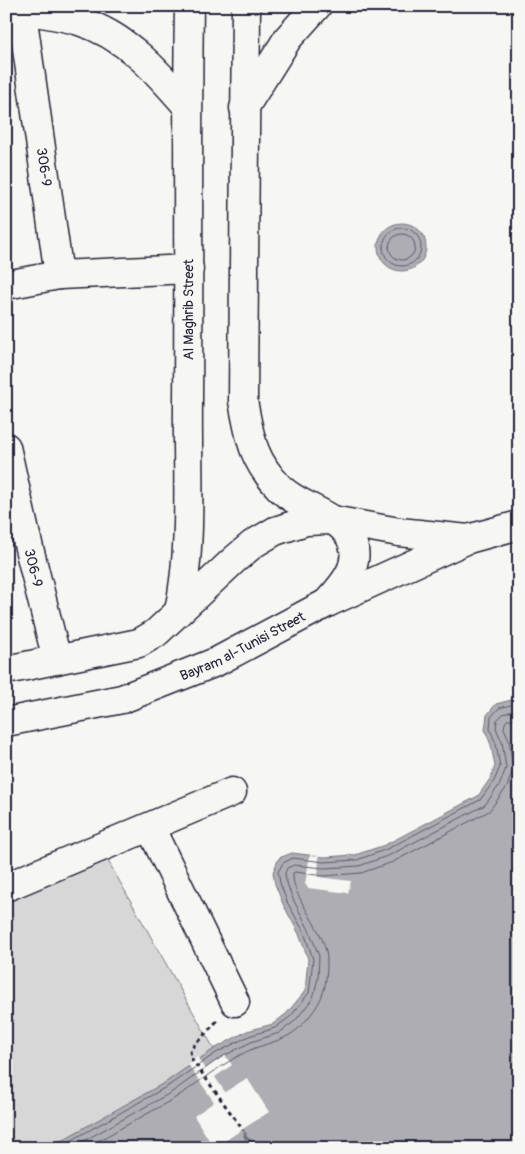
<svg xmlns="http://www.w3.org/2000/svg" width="525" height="1154" viewBox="0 0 525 1154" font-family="Pangolin,sans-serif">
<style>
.green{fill:#d7d7d7;stroke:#7c7c89}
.water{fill:#adadb3;stroke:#757583}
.pier{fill:#f6f6f2}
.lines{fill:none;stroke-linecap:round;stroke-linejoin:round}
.shore{stroke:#5a5a6b;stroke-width:1}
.ferry{stroke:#535365;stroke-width:1;stroke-dasharray:6 5;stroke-linecap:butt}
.minor-casing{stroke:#22223b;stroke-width:31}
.major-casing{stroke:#22223b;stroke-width:31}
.path{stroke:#22223b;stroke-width:3;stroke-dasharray:4 4;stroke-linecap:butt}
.minor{stroke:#f6f6f2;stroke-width:28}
.major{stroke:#f6f6f2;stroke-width:28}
.labels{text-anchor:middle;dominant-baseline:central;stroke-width:5;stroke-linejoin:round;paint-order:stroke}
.street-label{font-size:14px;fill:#22223b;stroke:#f6f6f2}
</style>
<rect width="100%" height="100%" fill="#f6f6f2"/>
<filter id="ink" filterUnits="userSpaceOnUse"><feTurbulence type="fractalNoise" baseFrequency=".02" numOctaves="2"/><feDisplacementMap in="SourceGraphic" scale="10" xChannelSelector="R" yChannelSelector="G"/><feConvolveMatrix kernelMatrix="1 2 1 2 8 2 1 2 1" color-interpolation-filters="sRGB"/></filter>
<g filter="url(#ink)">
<path class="green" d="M107,859l107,190 -48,33 -118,66h-42v-250z"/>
<path class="water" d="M378 247a24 24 0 1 1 48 0a24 24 0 1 1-48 0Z
M519,698v450h-471l118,-66 48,-33 33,-18 26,-7 14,-11 18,-22 3,-32 -9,-25 -16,-30 -8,-20 -2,-12 6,-14 13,-5 32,4 31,-2 30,-10 93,-49 12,-17 5,-13 -4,-21 -6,-15 2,-15 9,-11z"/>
<path class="pier" d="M310,855l9,1 -1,21 33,4 -3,12 -40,-5 -3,-4z
M225,1055l7,10 -17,12 10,15 22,-14 22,34 -55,36 -20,-32 20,-14 -26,-38 9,-7 8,12z"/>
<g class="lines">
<path class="shore" d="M383 247a19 19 0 1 1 38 0a19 19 0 1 1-38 0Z
M389 247a13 13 0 1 1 26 0a13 13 0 1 1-26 0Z
M58,1148l110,-62 48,-33 33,-17 26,-8 16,-12 18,-23 4,-34 -9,-27 -17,-30 -7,-19 -2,-11 5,-9 10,-5 31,4 33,-2 30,-11 93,-49 14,-19 6,-14 -4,-23 -6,-15 1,-12 8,-9 20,-5
M71,1148l101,-56 48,-34 31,-16 28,-9 16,-12 18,-23 5,-20 1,-22 -10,-26 -16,-31 -7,-18 -1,-8 2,-5 7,-3 30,3 35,-2 31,-11 95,-50 15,-21 6,-16 -4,-26 -6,-14 1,-8 6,-6 16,-5
M86,1148c29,-17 60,-33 89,-50 17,-10 32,-24 50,-34 9,-6 20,-12 30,-16 17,-6 34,-9 47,-23 20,-22 25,-35 25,-64 1,-29 -36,-62 -34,-88l2,-1 29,4 37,-3 32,-11 96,-51 18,-24 6,-18 -4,-29 -5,-12 1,-5 2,-3 12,-3"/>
<path class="ferry" d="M243,1130l15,18
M244,1133l8,15
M244,1135l5,13
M247,1137l8,11
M247,1140l3,8"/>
<g class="minor-casing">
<g id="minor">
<path d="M246,6l-3,395c7,36 9,58 36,86 20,22 65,27 74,57 7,24 -11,42 -26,59"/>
<path d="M22,10c18,3 38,5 57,11 46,14 78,50 108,85"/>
<path d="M59,275l130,-6"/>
<path d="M6,285l53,-10 -38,-269"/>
<path id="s1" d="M6,447l19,85 32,128"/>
<path id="s2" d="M179,611c14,-67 8,-139 9,-208 1,-132 -1,-264 1,-397"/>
<path d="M6,670l133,-27 17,-10 78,-73 19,-16 22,-13 31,-10 26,-1 67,12 69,7 51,-14"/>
<path id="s3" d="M6,722l116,-23 94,-37 111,-59 139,-63"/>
<path d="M150,827l85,175"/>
<path d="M6,887l226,-95"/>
</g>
</g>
<g class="major-casing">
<path id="major" d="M244,108l44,-70 29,-32"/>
</g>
<path class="path" d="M217,1021l-27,29 1,8 52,72"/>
<use href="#minor" class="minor"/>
<use href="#major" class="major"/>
</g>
</g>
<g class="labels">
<g class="street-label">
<text transform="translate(44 167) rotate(82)">306-9</text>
<text stroke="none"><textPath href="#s2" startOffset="302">Al Maghrib Street</textPath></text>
<text stroke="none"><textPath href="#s1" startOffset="124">306-9</textPath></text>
<text stroke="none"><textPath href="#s3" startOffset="250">Bayram al-Tunisi Street</textPath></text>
</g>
</g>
<rect width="525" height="1154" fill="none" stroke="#f6f6f2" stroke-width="25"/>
<rect x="12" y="12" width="500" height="1129" fill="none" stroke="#22223b" stroke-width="2" filter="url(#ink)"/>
</svg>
